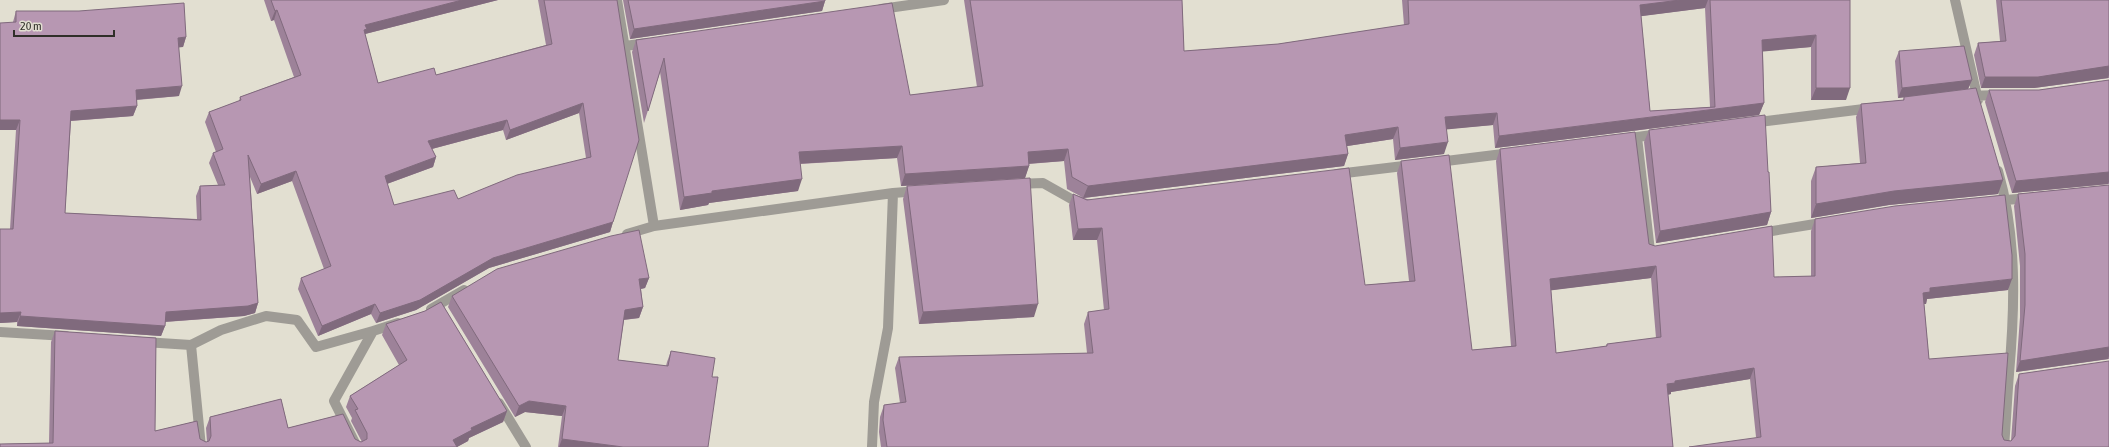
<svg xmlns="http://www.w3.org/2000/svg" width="2109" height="447" viewBox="0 0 2109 447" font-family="'Asap Condensed',sans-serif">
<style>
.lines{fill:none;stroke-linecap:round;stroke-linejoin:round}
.street{stroke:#9e9b95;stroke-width:10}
.wall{fill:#9d8299;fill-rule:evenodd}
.shaded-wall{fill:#806a7d}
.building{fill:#b797b2;stroke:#806a7d;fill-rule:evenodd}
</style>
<rect width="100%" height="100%" fill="#e2dfd1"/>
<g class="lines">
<path class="street" d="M617,0l37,226
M1955,0l23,100
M881,9l63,-9
M625,46l22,-3
M1966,96l34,-1
M1751,123l121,-15
M1637,137l13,114h3
M1622,139l38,-5
M1438,162l73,-9
M1998,171c19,66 17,135 11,203 -2,24 -3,49 -5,73
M1337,174l75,-9
M1016,184l27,-1 39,22
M893,193l26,-2
M1994,201l35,-3
M1760,233l67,-11
M627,234l27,-8 239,-33 -5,135 -14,74 -2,45
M431,309l33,-19
M0,332l66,4
M144,342l47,3
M499,403l27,44
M201,447l-10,-102 30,-15 45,-14 31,4 19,27 57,-16
M357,447l-23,-46 39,-70 25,-8"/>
</g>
<path class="wall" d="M264,0h234l-133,34 13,49 58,-8 110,-30 -8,-45h79l-4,222 -3,10 -121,36 -73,42 -40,13 -5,-9 -53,22 -20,-47 3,-11 23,-9 -32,-88 -35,13 -7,-17 8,126 -3,10 -11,3 -79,6v4l-4,10 -144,-10v-4l-17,1v-94h10l6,-99 -3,-108 3,-11 170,26 -3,10h-4v49l-42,4v6l-4,10 -62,5 -6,92 132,6 -1,-23 4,-10 18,-1 -9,-22 4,-10 3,-1 -11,-30 4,-10 30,-11 1,-4 54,-20 -20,-57 -3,1zM579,113l7,45 -128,41 -64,6 -7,-21 46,-17 3,-10 -4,-8 71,-19 3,10z
M623,0h202v1l-3,10 -192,28z
M964,0h218l2,51 94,-7 126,-19 -2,-25h448l-4,100h-35v-53l-48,4 1,52 -5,12 -264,33 -2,-23 -47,4 -2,25 -49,6 -2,-21 -46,7 1,8 -4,12 -260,32 281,87 44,-4 -12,-108 4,-12 71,189 39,-4 -15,-185 4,-12 149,95 6,2 119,31 37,-1v-45l4,-12 193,71 -81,9 -1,5h-2l5,55 73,76 2,5 7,1 4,-55 4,-12 90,73 -353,-10 -6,-58 -79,13v2l-3,1 5,52h-792l-2,-15 1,-15 4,-12 16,-2 -5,-35 4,-11 188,-4 -3,-29 4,-12 16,-2 -7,-70h-24l-4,-35 4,-11 9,3 -15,-8 -3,-28 -35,3v2l-4,12 -124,8 -4,-28 -97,6 -2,27 -89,12 -1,2 -28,5 -20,-138 -16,51 -12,-71 4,-12 274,55 67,-8zM1705,8l5,99 -60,4 -9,-95zM1651,278l5,60 -49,6 -1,2 -50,7 -5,-63z
M1996,0h113v78l-75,10h-53l-7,-33 4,-12 22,-2z
M1899,51l73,29 -4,9 -70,9 -3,-37z
M2109,80v104l-97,9 -27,-91 4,-12h50z
M1904,97l99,83 -5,14 -109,11 -78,13v-37l5,-14 44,-4 -4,-46 5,-13 42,-4z
M1649,130l119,42 3,40 -4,13 -111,18 -12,-101z
M2109,185v174l-93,13 4,-55v-51l-6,-60 4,-12z
M907,186l127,131 -115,7 -16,-125z
M649,278l-4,10 -4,1 2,18 -4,11 -15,2 -6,40 48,6 1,-4 4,-11 41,26 -4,70h-150l4,-31 -37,-4 -10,5 -67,-110 4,-11z
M441,302l66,109 -4,11 -34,16 -1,3 -11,6h-457v-3l49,-1 2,-101 4,-11 101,7 -1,93 42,-10 3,18 6,3h1l-1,-14 4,-11 71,-18 7,29 55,-14 12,25 6,3h1l-11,-21 1,-3 -6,-11 4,-11 49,-31 -17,-30 4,-11 39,-13z"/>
<path class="shaded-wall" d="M462,0h36l-133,34 -2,5 2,-14z
M1680,0h28l-3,8 -70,9 5,-12z
M825,1l-3,10 -192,28 4,-10z
M277,10l-3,10 -3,1 4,-10z
M1816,35l-5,12 -53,5 4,-12z
M186,37l-3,10 -9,1 4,-10z
M2109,66v9l-1,3 -74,10h-53l4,-11z
M1972,80l-4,9 -70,9 4,-10z
M182,86l-3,10 -47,4 4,-10z
M1816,88h34l-4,12h-35z
M583,103l-4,10 -73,27 4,-10z
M1764,103l-5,12 -264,33 4,-12z
M137,106l-4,10 -65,5 3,-10z
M1497,113l-4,12 -52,5 4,-13z
M0,120h20l-4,10h-16z
M507,120l-4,10 -79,21 4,-10z
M1398,127l-5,12 -52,8 4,-12z
M1448,142l-4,12 -49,6 5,-12z
M902,146l-5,12 -103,6 5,-12z
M1068,149l-4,12 -40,3 4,-12z
M1348,154l-4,12 -261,32 5,-12z
M436,157l-3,10 -52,19 4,-10z
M1029,166l-4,12 -124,8 4,-12z
M296,171l-4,10 -35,13 4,-10z
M2109,172v10l-1,2 -96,9 4,-12z
M802,179l-4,12 -89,12 -1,2 -28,5 4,-13 28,-6z
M2003,180l-5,14 -109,11 -78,13 5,-14 78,-13z
M1771,212l-4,13 -111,18 4,-12z
M613,222l-3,10 -121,36 -73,42 -40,13 4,-10 113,-55z
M1102,228l-5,12h-24l5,-11z
M1656,266l-5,12 -105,13 4,-12z
M649,278l-4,10 -10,2 4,-11z
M2012,279l-4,11 -81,9 -1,5h-7l4,-11 7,-5z
M258,303l-3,10 -11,3 -82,6 4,-10z
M375,304l-4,10 -53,22 4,-10z
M1038,304l-4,13 -115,7 4,-12z
M643,307l-4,11 -18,2 4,-10z
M21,312l-4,10 -17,1v-10z
M20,316l145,10 -4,10 -144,-10z
M2109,347v9l-1,3 -92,13 4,-11z
M1754,368l-4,11 -79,13v2l-8,1 4,-11 8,-3z
M529,401l37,5 -4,10 -37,-4 -10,5 4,-11z
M507,411l-4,11 -34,16 -1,3 -11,6 -4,-7 18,-12z
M562,439l61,8h-64z"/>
<path class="building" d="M271,0h191l-97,25 2,4 -3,1 14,53 56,-15 2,7 116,-31 -8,-44h73l22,140 -26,82 -120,36 -73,42 -40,13 -5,-9 -53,22 -21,-48 30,-12 -35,-95 -35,13 -13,-29 10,148 -10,3 -82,6 -1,14 -145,-10 1,-4 -21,1v-84h13l7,-109h-20v-97l16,-1v-11h63l105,-8 2,34 -8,1 4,48 -46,4 1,16 -66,5 -6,102 136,7 -1,-34 25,-1 -12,-32 10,-4 -14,-37 32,-12 -1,-3 61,-22 -24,-65 -2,1zM583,103l8,54 -74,18 -59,24 -4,-9 -60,15 -9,-29 51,-19 -8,-16 79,-21 3,10z
M628,0h197v1l-191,28z
M970,0h212l2,51 94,-7 131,-20 -1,-24h272l-40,5 10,106 65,-4 -5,-107h140v88h-34v-53l-54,5 2,63 -265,33 -2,-23 -52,4 3,25 -48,6 -2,-21 -53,8 3,19 -260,32 -16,-9 -4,-28 -40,3 1,14 -124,8 -3,-28 -103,6 3,27 -90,12v2l-28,4 -20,-139 -16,53 -12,-71 256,-37 18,92 73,-9z
M2001,0h108v66l-71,11h-53l-7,-34 28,-2z
M1964,46l8,34 -70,8 -3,-37z
M2109,80v92l-93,9 -27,-91h50z
M1976,88l27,92 -109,11 -78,13v-37l50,-4 -5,-59 43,-4v-3z
M1765,115l3,57h1l2,40 -111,19 -11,-101z
M1635,132l14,112 6,2 117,-20 2,51 41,-1v-57l80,-13 110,-11 7,60v24l-82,9v4l-7,1 6,66 79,-6 -6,82 2,5 7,1 4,-5 4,-62 90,-13v86h-420l72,-10 -7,-69 -79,13v2l-8,1 6,63h-786l-4,-27 1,-15 22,-3 -7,-45 194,-4 -5,-41 21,-3 -7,-81 -24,1 -5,-35 14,6 262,-32 16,117 50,-4 -14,-120 48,-6 23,195 44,-4 -16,-197zM1656,266l5,71 -54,7v2l-51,7 -6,-74z
M1030,178l8,126 -115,8 -16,-126z
M2109,185v162l-89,14 5,-56v-51l-7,-60z
M639,230l10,48 -10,1 4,28 -18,3 -7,50 50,6 3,-15 44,7 -3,19h6l-10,70h-85l-61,-8 4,-33 -37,-5 -10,5 -67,-110 45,-27 114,-33z
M441,302l66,109 -36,17 1,2 -19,10 4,7h-457v-3l53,-1 2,-112 101,7 -1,93 42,-10 3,18 6,3 3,-1 2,-5 -1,-19 71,-18 7,29 55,-14 12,25 6,3 6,-3v-6l-12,-23 3,-1 -8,-13 57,-36 -21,-36 39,-13z"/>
<path d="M14 30v6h100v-6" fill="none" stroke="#302f29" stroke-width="2"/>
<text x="20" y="30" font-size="12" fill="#302f29" stroke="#e2dfd1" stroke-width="3" paint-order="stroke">20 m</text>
</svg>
